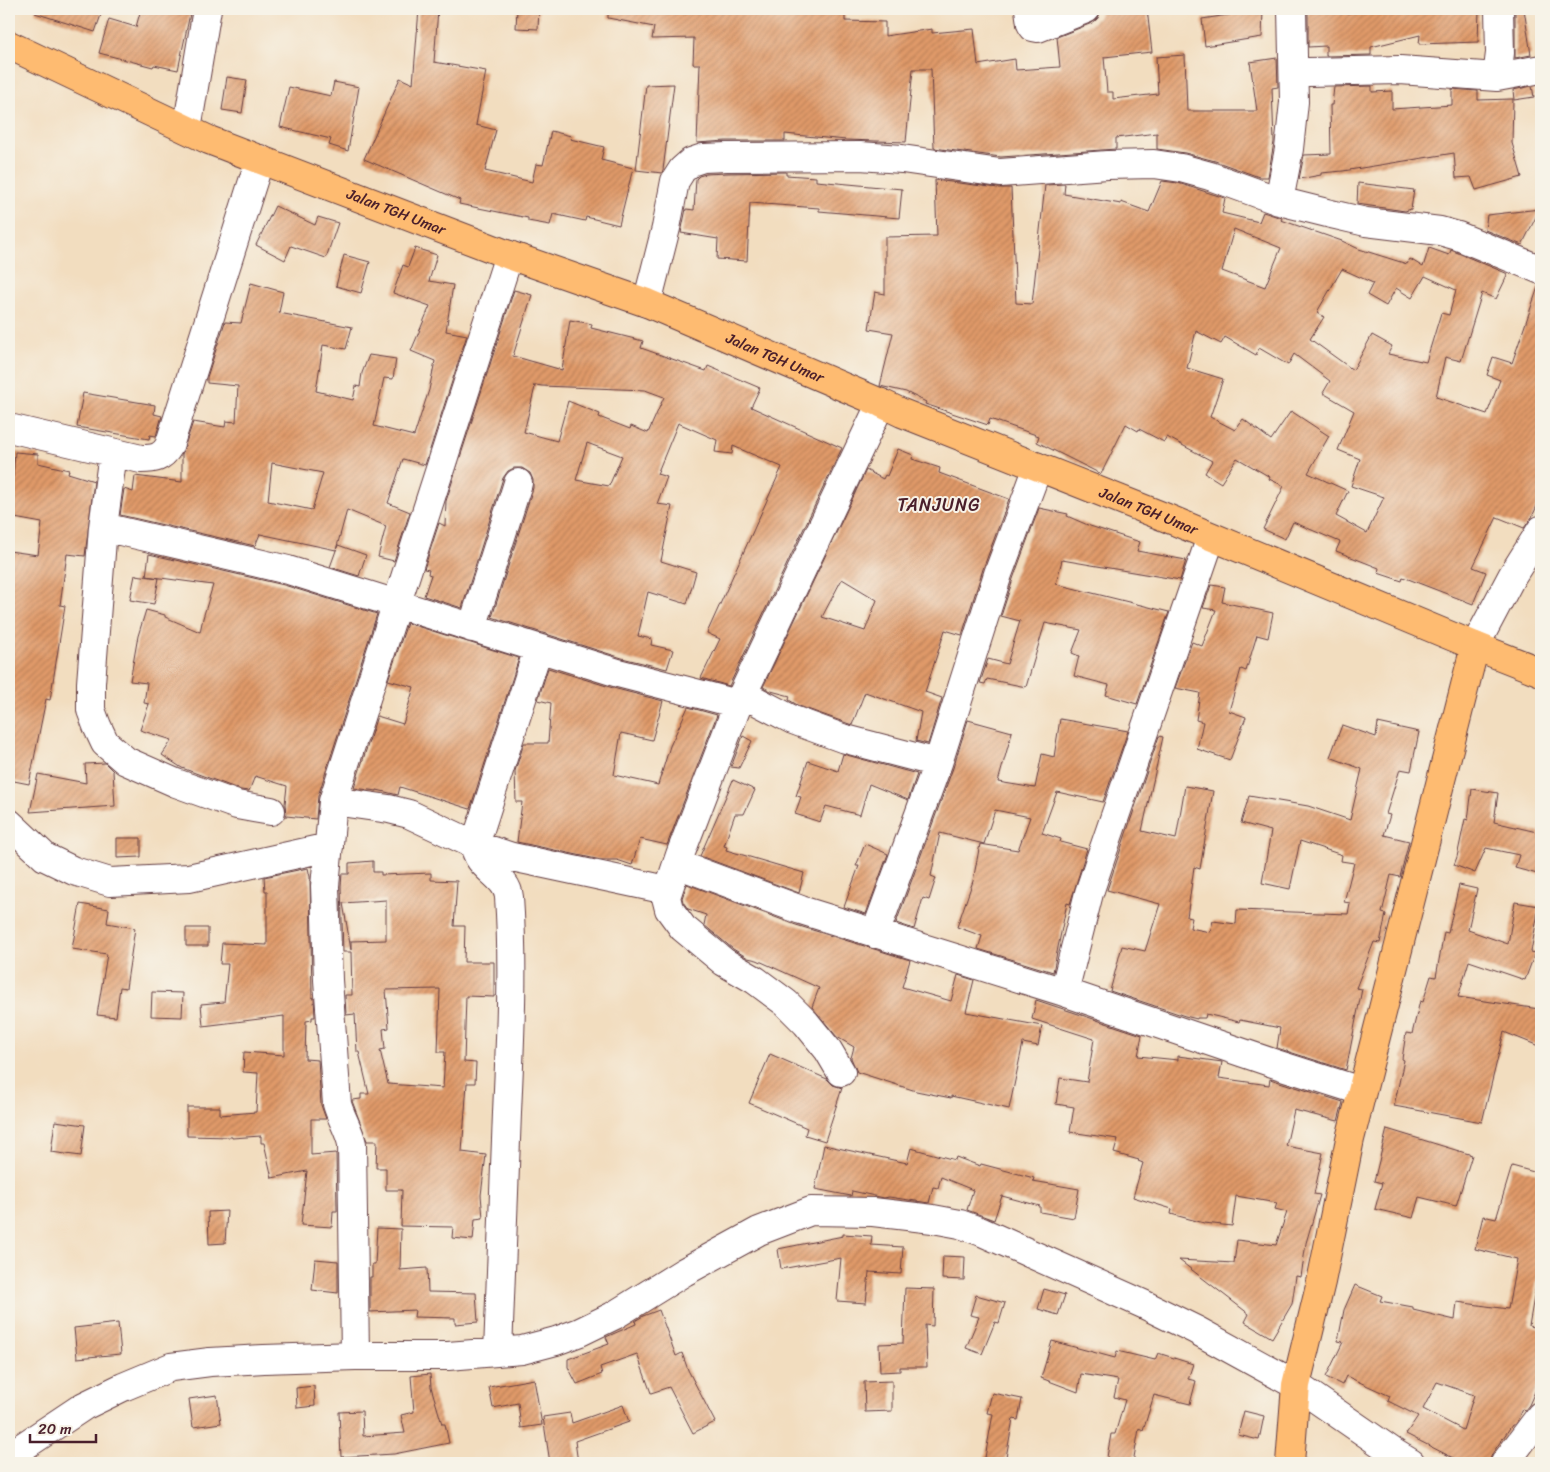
<svg xmlns="http://www.w3.org/2000/svg" width="1550" height="1472" viewBox="0 0 1550 1472" font-family="Sriracha,sans-serif">
<style>
.building{fill:url(#building-hatch);fill-rule:evenodd}
.lines{fill:none;stroke-linecap:round;stroke-linejoin:round}
.minor-casing{stroke:#633c41;stroke-width:30}
.major-casing{stroke:#633c41;stroke-width:30}
.minor{stroke:#fff;stroke-width:28}
.major{stroke:#febb71;stroke-width:28}
.labels{text-anchor:middle;dominant-baseline:central;stroke-width:4;stroke-linejoin:round;paint-order:stroke}
.street-label{font-size:15px;fill:#4a1f2b;stroke:#f7f3e8}
.quarter-label{font-size:18px;letter-spacing:1px;fill:#4a1f2b;stroke:#f7f3e8}
</style>
<defs>
<pattern id="building-hatch" width="6" height="6" patternUnits="userSpaceOnUse" patternTransform="scale(1.25)"><rect width="6" height="6" fill="#e09a69"/><path d="M-1 1l2-2M0 6l6-6M5 7l2-2" fill="none" stroke="#b87d57"/></pattern>
</defs>
<rect width="100%" height="100%" fill="#f7f3e8"/>
<filter id="ink" filterUnits="userSpaceOnUse"><feTurbulence type="fractalNoise" baseFrequency=".02" numOctaves="2"/><feDisplacementMap in="SourceGraphic" scale="10" xChannelSelector="R" yChannelSelector="G"/><feConvolveMatrix kernelMatrix="1 2 1 2 8 2 1 2 1" color-interpolation-filters="sRGB"/></filter>
<filter id="wash" filterUnits="userSpaceOnUse"><feTurbulence type="fractalNoise" baseFrequency=".0096" numOctaves="4" result="noise"/><feDisplacementMap in="SourceGraphic" scale="20" xChannelSelector="R" yChannelSelector="G"/><feGaussianBlur stdDeviation="1.12" result="paint"/><feColorMatrix in="noise" values="0 0 0 0 0 0 0 0 0 0 0 0 0 0 0 0 0 1.4 0 .05"/><feComposite in="paint" operator="in"/></filter>
<g filter="url(#wash)">
<rect width="100%" height="100%" fill="#f2ddbf"/>
<g id="blocks">
<path class="building" d="M36,9h67l-8,23 -60,-19z
M141,9h50l-13,61 -24,-5 -1,2 -54,-14 10,-34 27,8z
M419,9h19l-4,53 52,9 -10,54 20,5 -11,41 47,11 4,-18 7,1 8,-34 20,5 -1,3 34,8 -3,13 32,8 -14,57 -33,-8 -1,4 -32,-7 -3,11 -22,-4v-3l-69,-14 1,-4 -96,-41 36,-81 13,6z
M517,9h22l-1,20 -22,-1z
M654,9h82l42,3v-3h67v12l40,1v14l47,-7v4l42,-4 4,36 37,-6 1,11 44,-3 -3,-30 35,-14 6,-5 3,-9h46l5,43 -48,5 3,35h6v7l45,-5 -2,-37 29,-2 2,56h70l-7,-49 27,-4 1,29 -6,1 2,54 -6,35h-9l-44,-16 -30,-8 -28,-4v-16l-41,5v11l-115,8 -67,-9 -3,-79h-18l-7,73 -60,-2 -61,-6v7h-59l-29,2 3,-79h-7l1,-26 -42,1 2,-12 -46,-9v-4z
M1308,9h32v5l39,-5h100l-1,33 -59,2 1,-9 -49,12v8l-45,1v-10l-18,1z
M1515,9h9l7,46 -16,3z
M1241,10h22l-1,27 -57,9 -3,-27 39,-6z
M227,77l20,3 -5,33 -20,-3z
M334,82l25,5 -11,64 -19,-6 2,-6 -51,-12 9,-40 42,9z
M674,84l-11,86 -1,3 -26,-3 10,-85z
M1372,86v6l20,-1v18l60,-4v-16l26,2v9l35,-1 -1,44 10,34 -46,13 -5,-13 -15,1 -2,-25 -111,18 -22,2v2l-22,4 5,-24 27,-1 -1,-49h2l2,-18z
M1532,86l2,11 -20,3 -1,-10z
M786,172v3l30,2v4l86,8 -3,29 -80,-7v-3l-69,-5 -3,58 -30,-2 1,-20 -37,-6 5,-24 8,1 2,-31 3,-3 7,-2 21,-1z
M935,180l63,8h13l5,115 16,1 13,-119 20,-1 -1,10 57,10v-2l28,10 13,-31 16,2 47,15 -3,15 37,9 4,-10 19,6 -1,2 61,21 17,8 48,15 3,-5 13,8 6,-19 20,7 2,-5 57,24 -12,25 -14,-6 -21,68 -16,-4 -9,40 51,17 13,-34 -13,-5 6,-18 19,6 26,-76h3v55l-5,14 5,3v138l-9,20 -8,11 -27,-11 -24,50 13,5 -13,32 -70,-27 -1,4 -24,-8 1,-5 -43,-17 4,-9 -47,-20 -8,17 -22,-10 21,-43 -15,-7 1,-2 -33,-19 -16,25 -16,-10 7,-12 -45,-24 -3,5 -25,-13 -1,2 -12,-7 -25,50 -64,-32 2,-6 -49,-17 -2,6 -63,-21 1,-2 -20,-10 -26,-6 13,-53 -24,-4 6,-37 10,2v-57l52,-1zM1234,229l47,19 -16,39 -43,-16zM1342,269l31,14 -6,12 19,11 10,-18 16,10 13,-22 31,14 -7,25 -8,-2 -15,49 -38,-8 4,-8 -20,-11 -19,35 -43,-31 14,-22 -7,-5zM1196,331l25,13 4,-7 31,18 3,-7 29,17 6,-11 36,27 -7,12 31,18 -16,39 22,9 -9,27 33,11 -17,36 -31,-17 12,-25 -40,-18 21,-37 -38,-25 -20,29 -28,-21 -8,11 -25,-13 13,-38 -36,-11z
M1358,183l56,7 -3,19 -6,2 -48,-7z
M275,206l40,19 3,-8 20,6 -12,35 -35,-12 -6,14 -29,-15z
M1540,209l-18,36 -37,-15 2,-15z
M415,248l22,7 -8,26 24,4 -7,46 21,4 -42,130 -22,-6 -15,44 22,9 -16,49 -16,-4 8,-31 -39,-16 -11,40 -76,-16 -5,12 -135,-31 4,-26 9,3 2,-16 47,6v-28l11,-32 32,5 1,-6 10,1 2,-36 -31,-3v-6l18,-55 16,1 10,-40 32,9 -4,21 73,14 -6,22 -23,-4 -7,46 37,9 3,-14 4,1 2,-14 7,-18 27,4 -3,20 -9,-1 -10,48 40,10 15,-46 6,-29 -24,-10 19,-45 -37,-13 10,-28 5,2zM272,463l51,10 -11,37 -44,-9z
M344,255l26,7 -9,31 -25,-7z
M514,290l18,5 -19,61 49,14 8,-50 22,4 -1,4 52,13 -2,7 65,23 2,-5 52,22 -9,19 91,41 -113,238 -28,-8 19,-39 -13,-6 75,-166 -49,-21 -1,8 -17,-2 2,-12 -39,-17 -21,51 10,3 -10,27 15,2 -11,55 35,11 -9,32 -39,-12 -10,44 14,3 -1,6 22,5 -6,19 -45,-11 -130,-41 41,-129v-8l-3,-7 -8,-5h-8l-6,3 -5,7 -41,130 -38,-12 7,-21 -3,-1 1,-4 -5,-1 15,-46 6,3 1,-25zM536,385l6,1 103,4 19,7 -16,36 -17,-7 -1,3 -31,-12 1,-3 -32,-13 -11,40 -33,-9 11,-45 -2,-1h3zM587,443l35,13 -13,30 -33,-6z
M83,393l72,12 -1,9 8,2 -6,20 -6,-1 -1,4 -72,-12z
M898,449l15,6 -1,4 28,9 -1,5 70,26 -26,70 -21,66 -17,-5 -20,62 17,6 -14,46 -12,-3 5,-29 -56,-20 -13,33 -53,-19 -10,-6 1,-4 -19,-5 -8,-4 103,-217 17,9 2,-4 2,1zM842,579l35,21 -12,31 -43,-14z
M15,452l23,2v9l31,7 -1,3 26,8 -9,75 -18,-2 -7,51 5,1 -15,94 -4,-1 -17,85 -20,-4v-86l3,-20h-3v-123l29,4 4,-32 -33,-6v-41l4,1z
M1039,508l29,6 -1,2 23,10 50,16 -3,9 49,9 -6,20 -118,-20 -6,24 113,28 -32,92 -31,-9 3,-10 -35,-9 5,-20 -7,-3 9,-23 -36,-7 -19,64 -39,-8 -2,5 -5,-1 8,-24 19,5 13,-43 -19,-5 12,-37z
M338,545l28,10 -7,21 -29,-9z
M149,554l135,31 93,29 -59,182 -2,23 -30,-3 -1,-12 2,-18 -32,-10 -6,15 -8,-1 -59,-22 -20,-13 10,-15 -32,-10 9,-26 -5,-1 3,-20 -17,-2 8,-45 8,-26 19,5v2l35,15 3,-14 10,-33 -67,-9z
M135,575l24,3 -5,26 -24,-4z
M1211,585l14,2 -3,15 51,11 -5,25 -11,-3 -11,36 -5,-2 -12,42 17,6 -16,43 -33,-11 6,-27 -7,-2 4,-27 -25,-5 17,-46 10,4 14,-36 -13,-2z
M407,623l112,35 -49,151 -70,-22 -2,8 -21,-5v1l-23,-3 23,-72 26,8 11,-37 -26,-7z
M548,668l65,20 50,13 -11,39 -31,-7 -7,42 44,10 12,-39 18,-39 29,8 -50,130 -27,-6 -8,26 -15,-5h-16l-84,-18 5,-40h-6l-1,-31 9,-28h24l3,-40 -13,-3z
M1060,719l68,12 -25,71 -46,-10 -15,41 19,6 -1,3 27,7 -17,55 -3,-1 -14,69 -75,-23 4,-13 -25,-9 16,-46 7,-37 38,6 12,-33 -35,-7 -11,34 -44,-11 -9,43 5,2 -7,22 -6,-2 -9,31 -18,-6 57,-155 15,-48 44,12 -14,50 37,6 7,-34 12,3z
M1378,723l41,9 -8,39 -11,-2 -14,45 4,1 -6,20 25,6 -9,36 -9,-2 -9,38 4,1 -6,29 -6,-1 -18,46 6,1 -16,81 -69,-22 3,-20 -40,-8 -1,2 -33,-8 -1,4h-8v1l-12,-3 -75,-25 12,-45 23,5 15,-47 -53,-14 52,-154 4,1 -21,94 34,8 9,-53 28,5 -13,78 -6,-2 -7,50 5,1 -2,10 20,4 3,-11 23,3 1,-14 111,4 2,-11 -6,-1 10,-39 -13,-2 1,-6 -42,-14 -10,48 -28,-6 9,-52 -30,-8 8,-27 59,10 42,14 12,-51 -32,-12 12,-32 34,12z
M743,736l9,5 -13,27 -8,-1z
M843,754l74,20 -9,26 -39,-16 -9,31 -34,-9 -6,16 -25,-8 6,-17 -5,-1 12,-35 30,10z
M105,763l8,8 2,35 -85,6 8,-38 48,9 -1,-19z
M733,780l22,10 -11,24h-9l-11,32 3,1 -1,3 78,23 -5,20 -99,-37z
M1472,789l26,4 -4,29 47,11v42l-26,-7 4,-13 -33,-7 -11,25 -21,-8 3,-8 8,-38 3,1z
M117,838h24v19l-24,1z
M865,844l23,10 -22,60 -22,-7 15,-41h-3z
M373,861v11h8v3l50,-2v7l26,1 -3,45h11l-1,36h30v35l-28,-1 -2,66 12,1 -1,20h-8l-5,69 24,3 -5,40 2,23 -8,1 -2,21 -21,-2 1,-11 -52,-1 1,-36h-16v-22h-10l1,-27h-10l-15,-40v-1l9,-1v-5h8l-10,-42h-2l-2,-38 -9,1 -1,-20h7l-1,-43h-8l-2,-66 1,-12h7v-11zM386,900v40l-35,1v9l-8,-47zM440,989l-2,63h7l-2,36 -55,-4 -8,-34 5,-1 -2,-20 6,-1 -3,-38z
M308,868l2,9 2,121h2l1,19h-3v3l-6,1 -1,38 13,1 3,45 5,14h-15v36l25,-2 1,58h-4l-1,16 -31,-2 6,-54 -35,7 -8,-35h-3v-7l-29,2v-1l-45,-1v-29h33v8l36,-3 2,-39 -15,-1 1,-20 40,3v-39l-81,10 -2,-22 23,-2 4,-38h-8l2,-21 45,2v-54h-2l-1,-14z
M687,884l109,41 114,35 -8,27 49,14 7,-26 16,5 -8,32 76,14 -4,20 -15,-3 -14,66 -58,-13v2l-35,-7 -59,-19 -6,-14 3,-11 -17,-10 -25,-30 7,-19 -62,-28 -9,-2 -15,-9 -29,-24 2,-10 -18,-6 -5,-7 -1,-4z
M1459,885l18,4 -9,41 40,14 7,-42 24,4 -8,46 4,1 -10,27 -56,-19 -11,36 81,12 -2,7 4,2v29l-37,-15 -22,90 -88,-16 10,-46 -2,-1 4,-26 6,1 8,-33 3,1 8,-26 5,1 8,-45 4,1z
M80,904l29,5 -2,14 28,5 -9,60 -6,-1 -4,30 -19,-2 10,-61 -35,-5z
M186,928h22v18h-22z
M152,992l31,1 -1,24 -31,-1z
M1036,1000l106,35 -4,21 40,4v-4l44,6 -3,16 50,7 1,-6 73,23 -5,19 -44,-11 -8,36 37,7 -9,41 6,1 -14,48 -5,34 -5,-1 -4,28 -20,34 -27,-16 4,-8 -70,-54 55,3 3,-23 39,5 11,-33 -12,-3 2,-6 -41,-7 -4,30 -28,-3 -33,-9 1,-5 -39,-12 10,-34 -5,-2 1,-1 -25,-7 4,-14 -48,-7 4,-25 -18,-3 4,-26 27,4 7,-43 -62,-20z
M770,1054l57,25 6,6 9,3 -17,53 -20,-6 2,-7 -58,-25z
M55,1121l30,4 -4,31 -30,-4z
M1387,1129l85,26 -16,51 -37,-9 -6,21 -38,-9 7,-26 -8,-2z
M824,1145l83,18 4,-15 44,12 1,-3 24,9 1,-2 53,14 -1,3 46,8 -5,29 -34,-6v-6l-38,-10 -8,24 -27,-10 6,-20 -32,-13 -3,11 -5,-1 -4,16 -40,-6 -5,1 -32,-7 -1,5 -36,-7z
M1512,1166l29,8v95l-2,-1 -10,58 12,3v49l-12,27 -4,5 -3,-1 -5,12 -3,4h-2l-20,29 -3,9h-26l-57,-29 12,-18 -30,-15 2,-5 -44,-20 -4,9 -16,-8 17,-35 -5,-1 6,-31 11,-25 27,11 -2,5 33,6v3l42,10 2,-18 51,7 9,-50 -42,-10 8,-33 13,3zM1437,1382l37,13 -11,35 -40,-21z
M227,1211l-2,32 -16,1 -1,-32z
M377,1228l24,1 -1,41 27,-2 1,24 48,1 2,29 -23,2v-6l-41,-1 1,-7 -45,2v-35h2v-13h3z
M843,1234l29,2 -1,9 32,2 -2,27 -32,-2 -3,31 -29,-2 4,-43 -60,11 -3,-20 65,-13z
M943,1256l22,1 -1,23 -22,-1z
M315,1259l23,2v32l-26,-3z
M905,1288l29,1 -1,37 -8,-1 2,42h-27v4l-20,1 -1,-28 24,-1z
M1044,1289l21,6 -7,20 -20,-6z
M976,1295l29,8 -6,20 -4,-1 -13,32 -16,-6 13,-31 -9,-2z
M659,1310l17,46 6,-3 6,17 27,52 -22,11 -24,-46 -18,6 -14,-39 -37,13 2,7 -25,10 -9,-17v-8l41,-15 -3,-7 30,-13 -1,-3 8,-5z
M118,1323l3,31 -44,4 -3,-30z
M1052,1341l63,17 2,-7 38,9 3,-7 35,11 -5,15 8,2 -6,23 -36,-9 -11,36 -4,-2 -6,34h-27l5,-29h4l10,-34 -11,-3 4,-17 -37,-6 -3,18 -37,-14z
M430,1374l1,13 11,37h3l4,19 -55,11 -53,3 -2,-45 23,-1 1,25 42,-3 -4,-18 13,-3 -3,-36z
M534,1379l8,46 -21,3 -3,-25 -25,5 -4,-21z
M892,1381v30l-27,1 -1,-30z
M314,1386l1,20 -18,2 -1,-20z
M992,1393l30,6 -4,21 -5,-1 -8,44h-21l9,-49 -6,-1z
M217,1395l4,28 -28,4 -4,-28z
M623,1405l6,17 -54,19 3,22h-28l-7,-46 27,-4 2,10z
M1244,1411l20,5 -5,24 -21,-5z"/>
</g>
</g>
<g filter="url(#ink)">
<use href="#blocks" fill-opacity="0" stroke="#633c41" stroke-width="1"/>
<g class="lines">
<g class="minor-casing">
<path id="minor" d="M1029,9l2,15 2,3 5,1 48,-19
M1295,70l13,2 92,-2 97,7 44,-8
M1497,77l3,-24 -1,-44
M187,129l20,-120
M1279,201l10,-52 5,-47 -2,-93
M647,303l19,-75 9,-47 7,-11 9,-8 12,-4 24,-1 133,-1 42,3 98,14 107,-8 47,-1 27,4 29,8 69,25 52,13 35,8 74,9 18,5 83,34
M9,428l132,31c13,0 21,-1 28,-13l91,-287
M113,453l-10,74 -12,156v27l6,16 8,17 21,18 50,22 61,22 34,6
M103,527l185,43 330,103 120,31
M472,628l46,-145
M1475,646l37,-70 29,-46
M743,694l50,26 49,18 96,25
M333,801l56,8 20,5 66,31 37,12 155,33
M9,823l36,34 29,14 36,11 79,-4 140,-31
M677,864l124,46 263,82 212,72 85,27
M875,934l63,-171 60,-189 40,-107
M1064,992l25,-99 13,-39 109,-317
M841,1072l-13,-22 -22,-27 -20,-20 -31,-23 -31,-18 -41,-34 -14,-19 -3,-12 14,-42 58,-151 143,-301
M498,1352c3,-79 6,-159 9,-239 3,-71 7,-144 2,-216 -2,-22 -33,-29 -34,-52l63,-196
M355,1356l-3,-212c-3,-14 -11,-26 -15,-40l-9,-124 -3,-94 8,-85 176,-546
M9,1456l75,-50 39,-19 48,-20 39,-5 54,-3 91,-3h93l74,-6 34,-9 24,-9 33,-16 71,-44 75,-41 52,-20 62,1 60,7 27,5 22,8 161,72 53,26 100,55 100,69 15,9
M1505,1463l36,-48"/>
</g>
<g class="major-casing">
<g id="major">
<path id="s1" d="M9,45l200,95 300,115 138,48 234,100 21,10 265,105 308,128 66,26"/>
<path d="M1290,1463l6,-78 25,-103 29,-143 125,-493"/>
</g>
</g>
<use href="#minor" class="minor"/>
<use href="#major" class="major"/>
</g>
</g>
<g class="labels">
<g class="street-label">
<text stroke="none"><textPath href="#s1" startOffset="422">Jalan TGH Umar</textPath></text>
<text stroke="none"><textPath href="#s1" startOffset="828">Jalan TGH Umar</textPath></text>
<text stroke="none"><textPath href="#s1" startOffset="1232">Jalan TGH Umar</textPath></text>
</g>
<g class="quarter-label">
<text x="939" y="505">TANJUNG</text>
</g>
</g>
<rect width="1550" height="1472" fill="none" stroke="#f7f3e8" stroke-width="30"/>
<path d="M30 1434v8h66v-8" fill="none" stroke="#4a1f2b" stroke-width="2.5"/>
<text x="38" y="1434" font-size="15" fill="#4a1f2b" stroke="#f7f3e8" stroke-width="4" paint-order="stroke">20 m</text>
</svg>
